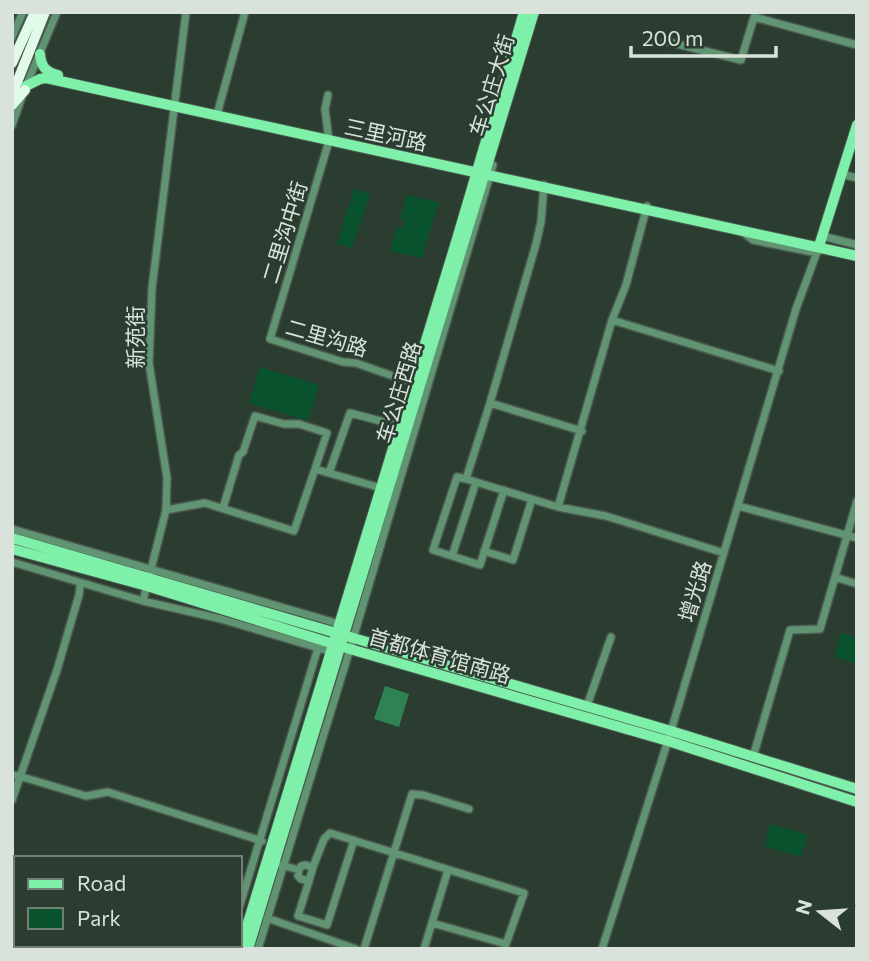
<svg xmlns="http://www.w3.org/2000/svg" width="869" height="961" viewBox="0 0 869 961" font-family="Commissioner,'Noto Sans SC',sans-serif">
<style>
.green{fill:#08532e}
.forest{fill:#2f8252}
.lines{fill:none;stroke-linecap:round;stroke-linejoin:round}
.minor-casing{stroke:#4a5a4f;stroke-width:10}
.major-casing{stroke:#4a5a4f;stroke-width:12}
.highway-casing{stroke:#4a5a4f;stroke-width:13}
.minor{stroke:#609472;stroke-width:7}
.major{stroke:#7ef0a9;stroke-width:10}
.highway{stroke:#e2fae9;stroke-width:10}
.labels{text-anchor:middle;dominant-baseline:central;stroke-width:5;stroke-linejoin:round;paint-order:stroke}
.street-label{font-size:21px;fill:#d9e3dc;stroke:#2b3c30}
</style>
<rect width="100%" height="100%" fill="#2b3c30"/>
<path class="green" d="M354,189l16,5 -18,54 -15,-4z
M407,195l32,7 -17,56 -32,-7 7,-24 6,1 2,-8 -5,-2z
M260,367l59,18 -11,36 -59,-18z
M841,633l16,4v19l-2,7 -21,-6z
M770,824l38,11 -7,22 -37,-11z"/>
<path class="forest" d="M385,686l24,8 -10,33 -25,-8z"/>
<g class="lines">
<g class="minor-casing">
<path id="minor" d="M12,37l11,-25
M665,41l76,19 13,-43 103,28
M26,86l31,-74
M328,95l-3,14 4,32 -59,198 73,23 13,1 57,20
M218,111l27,-99
M12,125l10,-28
M841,174l16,4
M544,185l-3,37 -5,22 -46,159 92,28
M744,233l9,7 64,13
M822,236l32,8 3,2
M612,320l167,51
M490,403l-24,76 92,28 48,9 118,37
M329,473l21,-60 50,13
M466,479l-9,-2 -24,73 19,6 24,-74
M738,506l119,32
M558,507l54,-187 14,-35 21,-79
M223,508l16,-53 4,-3 12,-36 29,8h15l28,9 -12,36
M166,510l39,-7 89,28 21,-62 66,19
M12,529l331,96
M484,551l29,9 19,-61
M452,556l28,9 24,-75
M12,562l131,39 78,18 114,34
M835,577l22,7
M143,601l23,-91 1,-32 -18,-115 3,-75 34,-276
M587,706l24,-69
M753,757l37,-127 30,-1 37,-128
M12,775l7,1 67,20 22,-4 154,49
M12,800l45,-130 22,-75 1,-8
M281,865l18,5 -1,6 3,3 8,2 4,-14 -8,-2 -4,1 -2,4
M313,867l11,-28 6,-6 194,60 -18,51 -74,-21
M309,881l-11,35 29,9 27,-85
M240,905l78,-257
M267,918l89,31
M12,928l4,1
M66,945l12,4
M226,949l1,-4
M258,949l92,-300 143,-484
M364,949l48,-155 11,1 46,14
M424,949l24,-79
M602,949l69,-218 125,-422 24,-65"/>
</g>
<g class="major-casing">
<path id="major" d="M40,54c1,13 6,18 18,21
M26,86l14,-7 6,-1 811,178
M820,243l37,-118
M12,538l659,193 186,58
M12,549l135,37 203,63 318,92 189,61
M240,949l217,-710 67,-227
M248,949l286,-937"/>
</g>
<g class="highway-casing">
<path id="highway" d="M12,63l23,-51
M12,95l33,-83
M12,105l13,-15"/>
</g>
<use href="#minor" class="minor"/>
<use href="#major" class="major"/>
<use href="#highway" class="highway"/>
</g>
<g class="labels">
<g class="street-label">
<text transform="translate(491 85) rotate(-73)">车公庄大街</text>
<text transform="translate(386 134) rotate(12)">三里河路</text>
<text transform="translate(284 232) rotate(-73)">二里沟中街</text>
<text transform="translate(134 337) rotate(-90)">新苑街</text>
<text transform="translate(327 337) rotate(16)">二里沟路</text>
<text transform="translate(398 392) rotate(-73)">车公庄西路</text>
<text transform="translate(694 591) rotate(-73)">增光路</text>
<text transform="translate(440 655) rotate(16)">首都体育馆南路</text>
</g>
</g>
<rect width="869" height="961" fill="none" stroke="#d9e3dc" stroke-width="28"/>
<rect x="14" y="856" width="228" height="91" fill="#2b3c30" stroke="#717f75" stroke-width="2"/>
<rect x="28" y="879" width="35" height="10" fill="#7ef0a9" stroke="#717f75" stroke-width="2"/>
<text x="77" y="891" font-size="21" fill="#d9e3dc">Road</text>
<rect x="28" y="908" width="35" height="21" fill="#08532e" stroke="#717f75" stroke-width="2"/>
<text x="77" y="926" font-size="21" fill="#d9e3dc">Park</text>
<g transform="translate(820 912) rotate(287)" stroke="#2b3c30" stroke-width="5" paint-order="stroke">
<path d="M0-5L12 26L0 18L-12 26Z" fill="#d9e3dc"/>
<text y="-10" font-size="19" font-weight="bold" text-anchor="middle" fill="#d9e3dc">N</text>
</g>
<path d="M631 46v10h145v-10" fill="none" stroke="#d9e3dc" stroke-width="3.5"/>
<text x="642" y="46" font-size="21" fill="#d9e3dc" stroke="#2b3c30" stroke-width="5" paint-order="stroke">200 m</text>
</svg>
